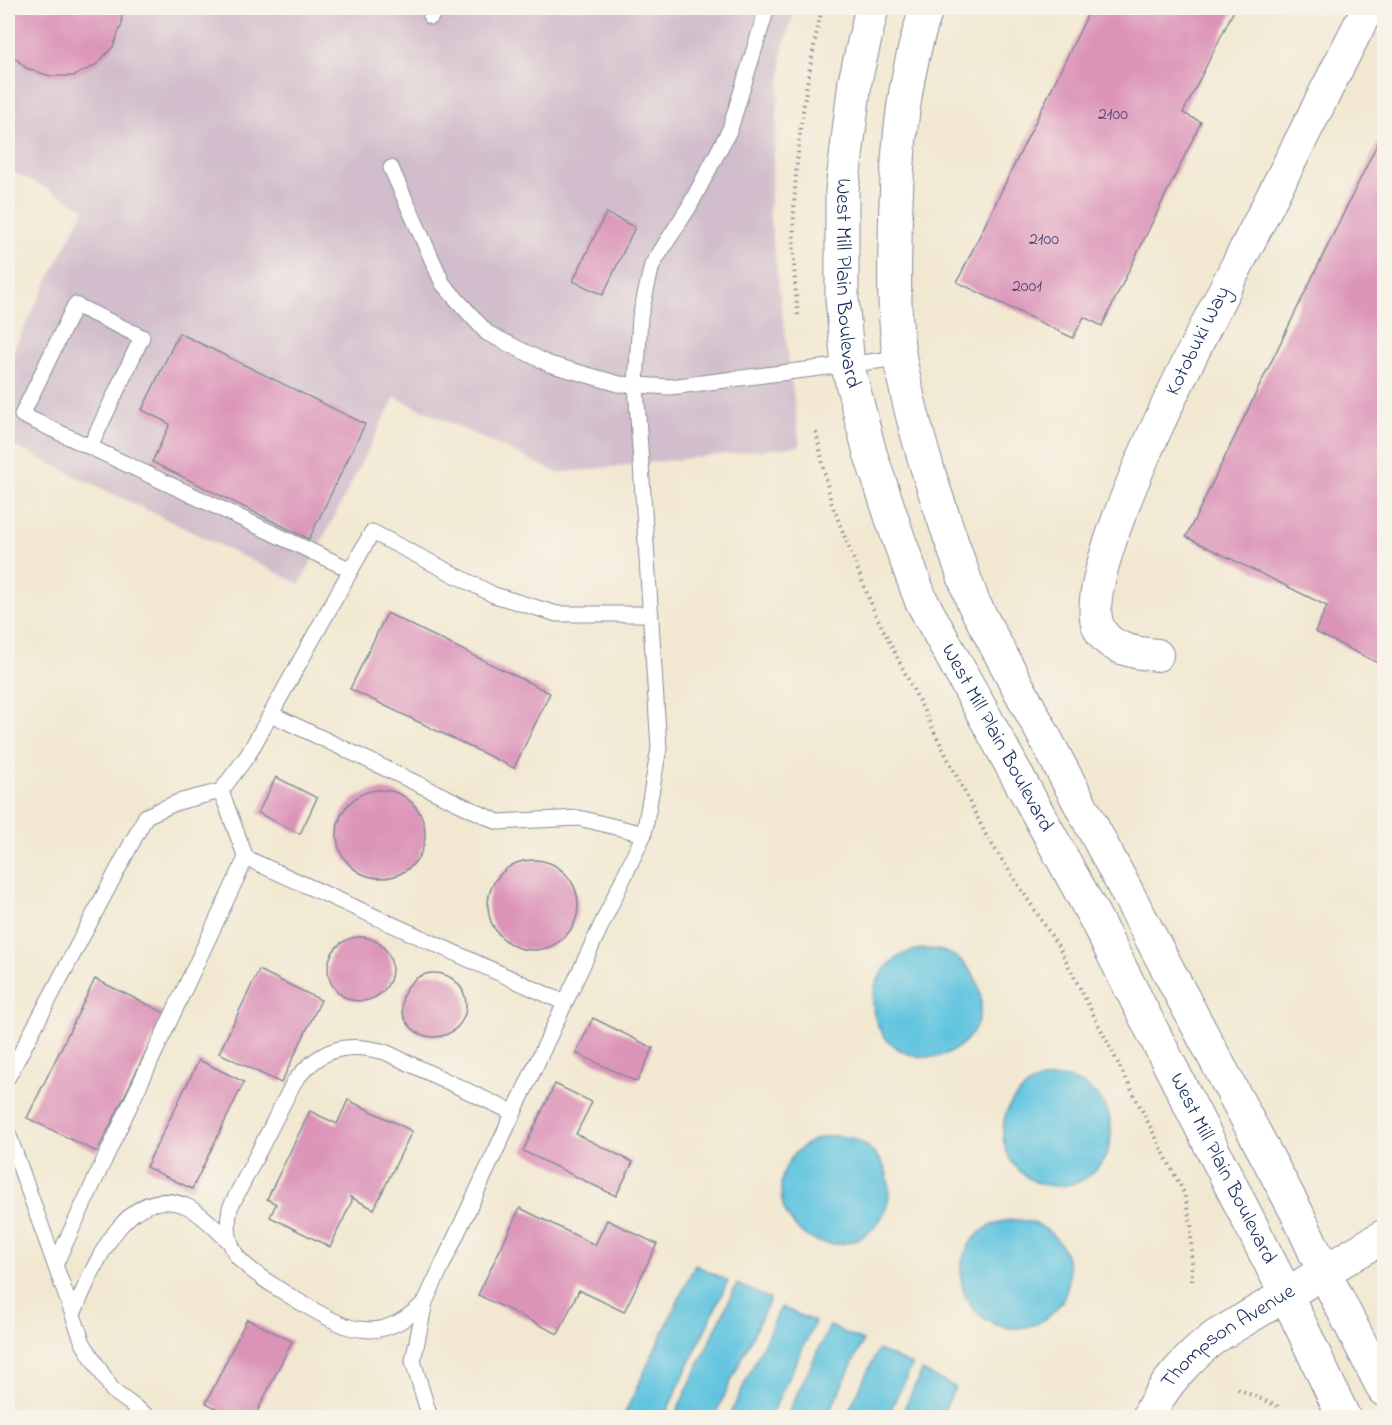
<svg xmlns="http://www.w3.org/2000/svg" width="1392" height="1425" viewBox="0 0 1392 1425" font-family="'Indie Flower',sans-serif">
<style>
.industrial{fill:#d1bdcb}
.water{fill:#61c4df;stroke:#3e7a9e;stroke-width:1.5}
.building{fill:#db93b8}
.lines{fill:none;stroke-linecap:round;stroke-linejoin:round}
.lane-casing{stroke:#868c98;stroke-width:17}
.street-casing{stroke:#868c98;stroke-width:34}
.secondary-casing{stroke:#868c98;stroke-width:35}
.path{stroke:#868c98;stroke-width:4;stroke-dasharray:1.5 4.5;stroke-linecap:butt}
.lane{stroke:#fff;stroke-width:15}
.street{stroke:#fff;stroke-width:32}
.secondary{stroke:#fff;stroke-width:33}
.labels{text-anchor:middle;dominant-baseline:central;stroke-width:5;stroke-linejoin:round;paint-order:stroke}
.number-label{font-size:18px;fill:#4b4874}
.street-label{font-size:21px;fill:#1b2f5e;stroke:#f7f3e8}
</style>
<rect width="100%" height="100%" fill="#f7f3e8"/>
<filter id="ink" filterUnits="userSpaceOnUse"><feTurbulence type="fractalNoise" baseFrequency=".0167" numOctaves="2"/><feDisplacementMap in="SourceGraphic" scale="12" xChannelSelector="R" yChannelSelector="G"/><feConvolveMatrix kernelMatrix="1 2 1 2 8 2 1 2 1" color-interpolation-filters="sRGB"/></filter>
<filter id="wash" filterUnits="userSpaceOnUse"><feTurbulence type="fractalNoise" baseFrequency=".008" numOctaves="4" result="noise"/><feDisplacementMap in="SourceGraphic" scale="24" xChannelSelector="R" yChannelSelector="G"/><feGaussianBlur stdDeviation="1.35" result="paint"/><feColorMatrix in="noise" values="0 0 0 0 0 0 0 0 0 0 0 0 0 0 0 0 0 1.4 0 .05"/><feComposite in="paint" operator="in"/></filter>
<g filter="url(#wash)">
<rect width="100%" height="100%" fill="#f2e8d1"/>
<path class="industrial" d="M8,8h788l-13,40 -14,164 31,234 -242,27 -163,-76 -95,187 -292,-141v-83l77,-152 -77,-39z"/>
<path class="water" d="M873 1003a54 54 0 1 1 108 0a54 54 0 1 1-108 0Z
M1003 1132a54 54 0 1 1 108 0a54 54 0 1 1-108 0Z
M781 1190a54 54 0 1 1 108 0a54 54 0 1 1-108 0Z
M961 1274a54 54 0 1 1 108 0a54 54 0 1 1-108 0Z
M695,1265l33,16 -64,136h-41z
M737,1284l33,15 -56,118h-40z
M781,1307l34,15 -45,95h-41z
M830,1326l33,15 -36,76h-41z
M878,1350l34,15 -25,52h-41z
M922,1371l33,16 -14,30h-41z"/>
<g id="blocks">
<path class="building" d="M8,8h113l1,16 -9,23 -17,18 -22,11h-24l-24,-8 -18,-17z
M1091,8h144l-52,105 18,9 -99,204 -18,-9 -11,21 -116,-56z
M1384,130v536l-69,-34 12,-26 -141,-69z
M606,213l29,14 -32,68 -30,-14z
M179,333l186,91 -56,115 -157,-77 18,-38 -28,-14z
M387,613l163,80 -36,75 -164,-79z
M276,777l41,21 -17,36 -42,-21z
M337 834a44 44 0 1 1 88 0a44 44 0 1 1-88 0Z
M488 905a45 45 0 1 1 90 0a45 45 0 1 1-90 0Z
M328 969a32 32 0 1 1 64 0a32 32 0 1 1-64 0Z
M259,970l62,30 -40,83 -62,-30z
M402 1005a32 32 0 1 1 64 0a32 32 0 1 1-64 0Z
M95,979l70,34 -68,139 -70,-34z
M593,1018l60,30 -16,34 -61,-29z
M199,1060l45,22 -52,107 -46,-22z
M555,1084l37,18 -16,32 57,28 -17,34 -93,-45z
M348,1100l64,31 -38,78 -24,-12 2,4 -22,46 -60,-30 6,-13 -9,-5 43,-88 27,13z
M520,1208l75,37 12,-25 50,24 -33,68 -45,-22 -21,44 -80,-39z
M247,1319l45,22 -38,77h-19l-29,-15z"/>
</g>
</g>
<g filter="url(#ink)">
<use href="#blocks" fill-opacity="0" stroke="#868c98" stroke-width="1.5"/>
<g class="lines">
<g class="lane-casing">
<path id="lane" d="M431,17l3,-9
M391,168l52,116 44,49 62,31 70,20 51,3 230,-29
M90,447l52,-110 -67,-32 -53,110 329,155
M271,714l227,108 81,-4 65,16
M221,791l25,67 319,145
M8,1077l138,-261 32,-14 43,-11 27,-36 124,-223 122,63 63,19h94
M8,1133l75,210 30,48 37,27
M55,1265l191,-407
M425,1302c-16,15 -33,28 -56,28 -7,-1 -16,-1 -23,-4 -23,-9 -100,-53 -111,-73 -8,-15 -8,-28 -5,-45l64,-126c26,-33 50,-41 91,-30l129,61
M73,1314c19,-41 51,-134 113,-108 16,7 30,24 43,35
M430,1418l-17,-57 12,-59 219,-468 15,-86 -23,-363 4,-68 12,-52 37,-58 41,-78 37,-121"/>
</g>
<g class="street-casing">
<g id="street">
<path id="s1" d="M1157,655c-23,-2 -52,-6 -60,-32 -18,-62 119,-316 152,-381 40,-78 79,-156 119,-234"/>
</g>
</g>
<g class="secondary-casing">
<g id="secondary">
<path id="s2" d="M872,8l-17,73 -13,109v109l6,68 22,86 29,87 22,60 173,316 192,378 58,124"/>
<path d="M927,8c-27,75 -31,158 -32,237 -1,38 -1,77 5,114 15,83 45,164 73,243l324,611 27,59 60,118"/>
<path id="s3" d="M1148,1418c13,-32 41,-61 67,-81l169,-101"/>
</g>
</g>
<path class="path" d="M798,315c-12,-102 2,-209 24,-307
M816,432l15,70 43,109 112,224 74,114 124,244 7,33 1,57
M1238,1389l39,17 7,12"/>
<use href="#lane" class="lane"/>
<use href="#street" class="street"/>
<use href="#secondary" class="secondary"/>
</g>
</g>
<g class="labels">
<g class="number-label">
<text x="1113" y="115">2100</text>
<text x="1044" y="240">2100</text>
<text x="1027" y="287">2001</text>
</g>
<g class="street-label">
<text stroke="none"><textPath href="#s2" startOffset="278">West Mill Plain Boulevard</textPath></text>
<text stroke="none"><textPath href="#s1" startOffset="375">Kotobuki Way</textPath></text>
<text stroke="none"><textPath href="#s2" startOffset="764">West Mill Plain Boulevard</textPath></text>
<text stroke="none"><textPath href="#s2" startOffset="1250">West Mill Plain Boulevard</textPath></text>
<text stroke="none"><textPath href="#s3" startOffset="117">Thompson Avenue</textPath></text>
</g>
</g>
<rect width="1392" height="1425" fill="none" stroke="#f7f3e8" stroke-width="30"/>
</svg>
